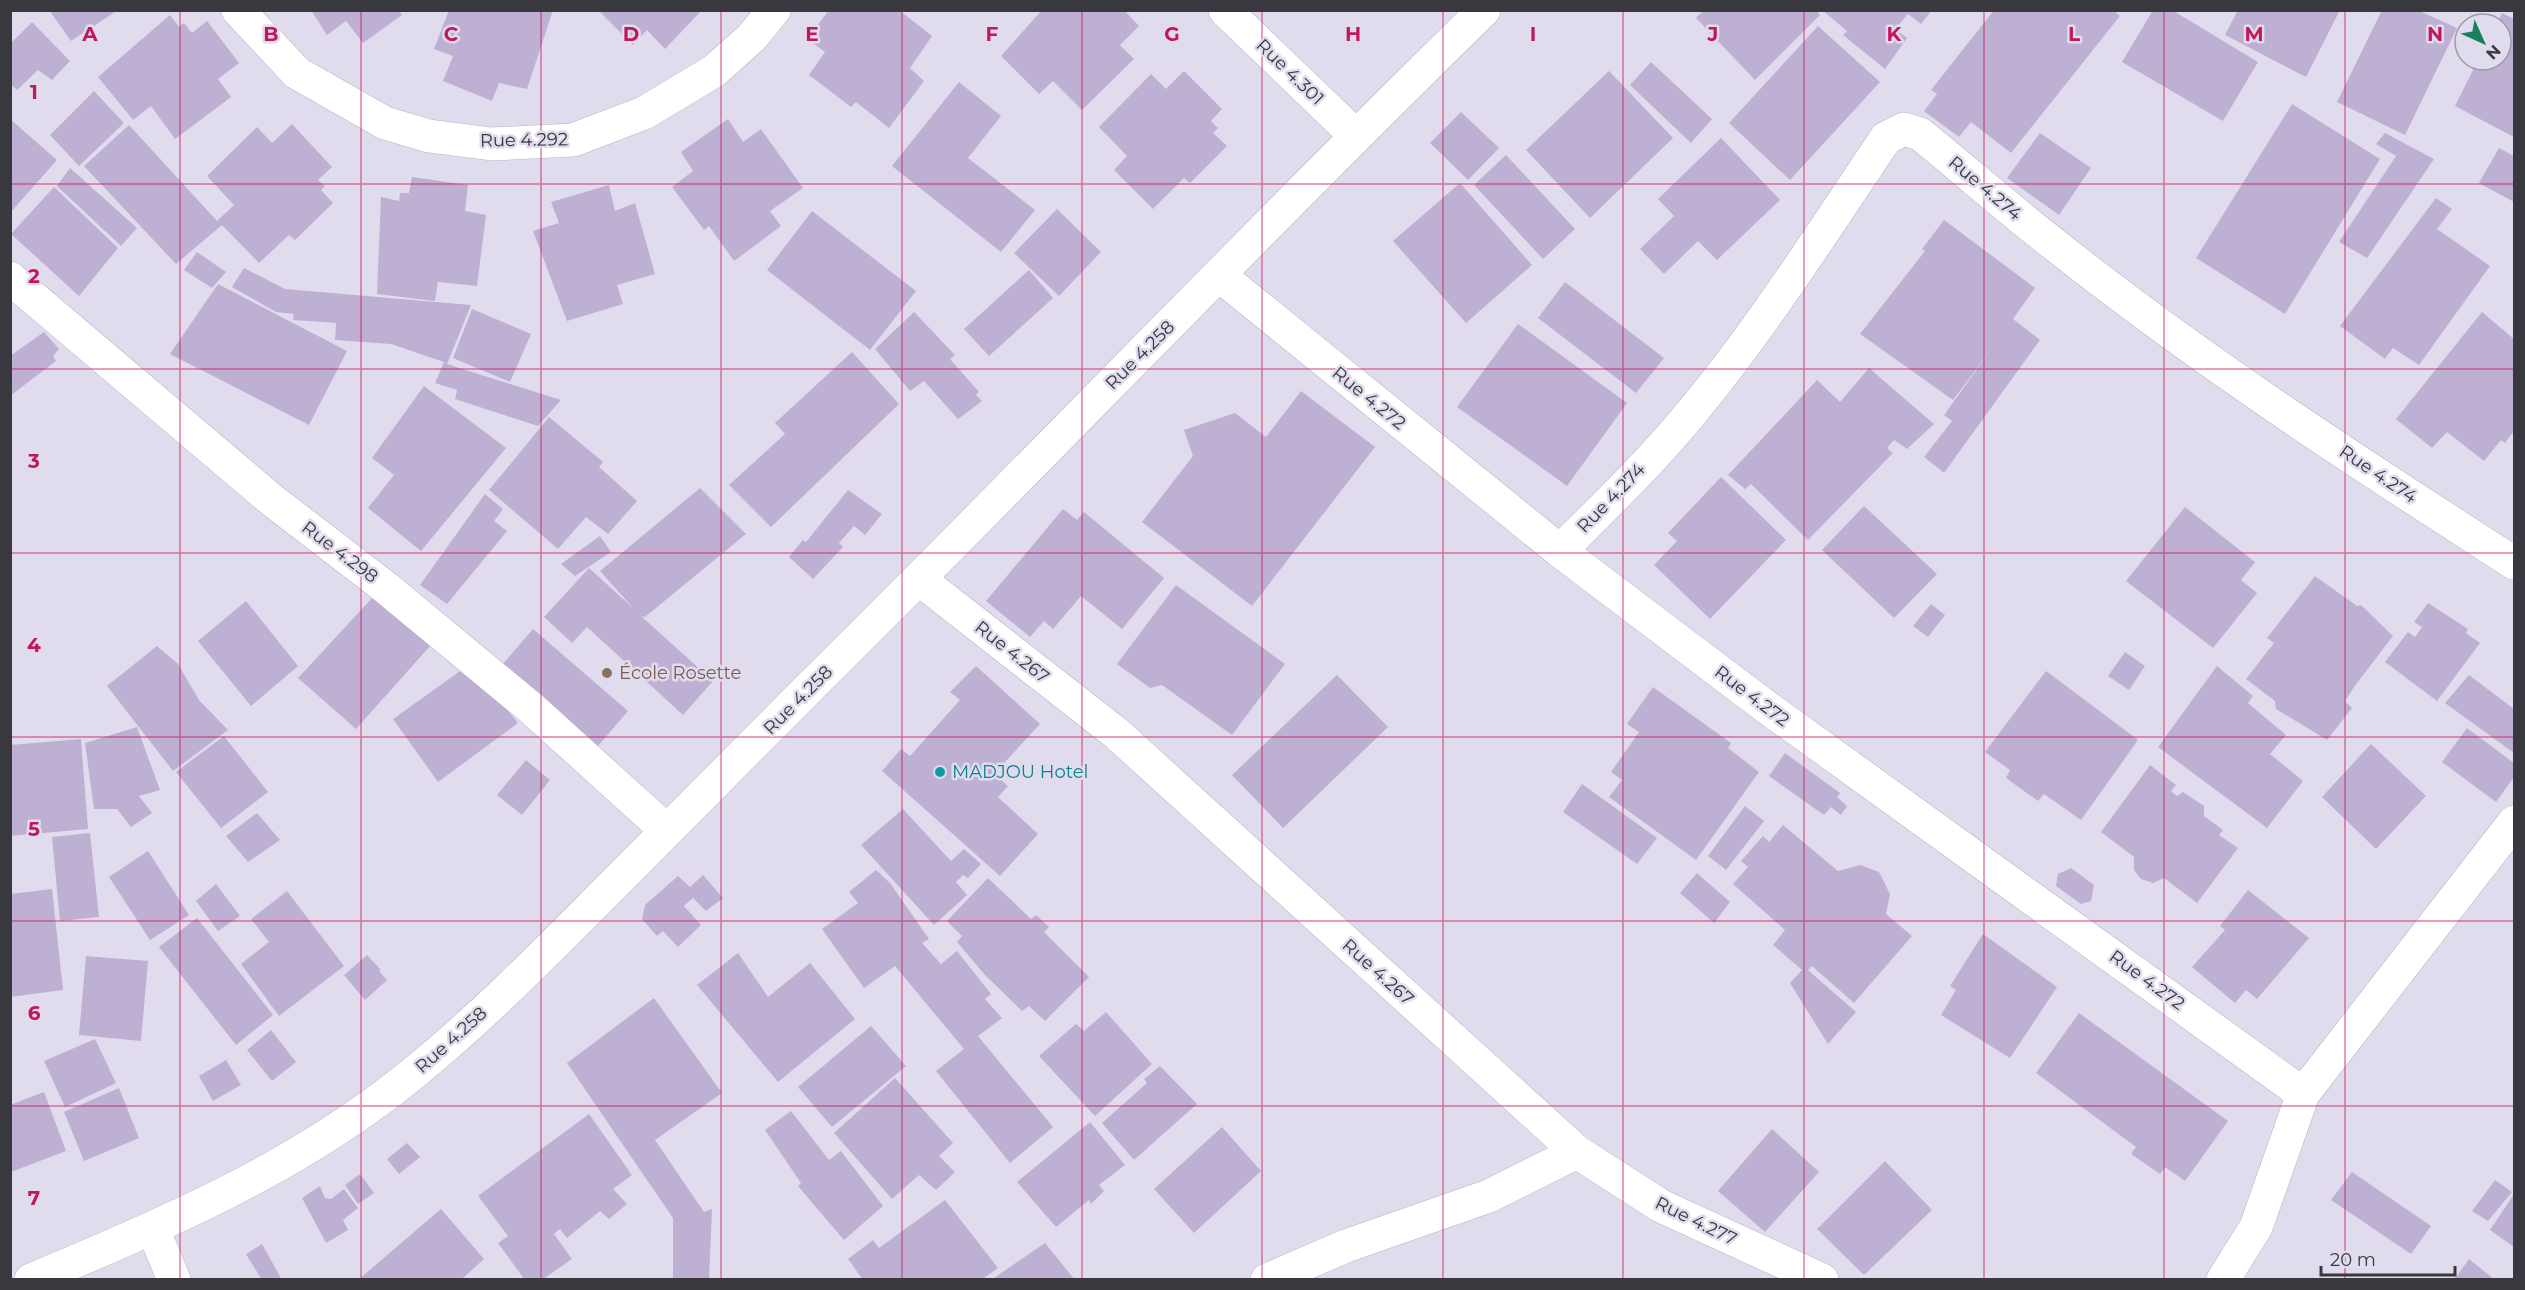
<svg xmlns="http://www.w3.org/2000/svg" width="2525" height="1290" viewBox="0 0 2525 1290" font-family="Montserrat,sans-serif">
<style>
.building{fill:#beb0d2}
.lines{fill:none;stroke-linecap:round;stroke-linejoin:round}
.minor-casing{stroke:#b7b3c4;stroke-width:34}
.trunk-casing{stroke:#b7b3c4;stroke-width:34}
.minor{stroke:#fff;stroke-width:33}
.trunk{stroke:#fff;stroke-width:33}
.grid{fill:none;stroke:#c2185b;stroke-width:1.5;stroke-opacity:0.55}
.education-dot{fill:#8d6e63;stroke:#e0dcee;stroke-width:2}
.culture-dot{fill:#0f9aa8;stroke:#e0dcee;stroke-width:2}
.labels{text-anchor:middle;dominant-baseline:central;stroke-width:5;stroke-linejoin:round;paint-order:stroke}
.street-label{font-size:18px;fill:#3a383f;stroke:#e0dcee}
.education-label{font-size:18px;fill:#785e54;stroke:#e0dcee;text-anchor:start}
.culture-label{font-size:18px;fill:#0d838f;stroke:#e0dcee;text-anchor:start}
.grid-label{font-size:20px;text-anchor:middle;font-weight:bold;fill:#c2185b;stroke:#e0dcee;stroke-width:5;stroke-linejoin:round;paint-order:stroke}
</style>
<rect width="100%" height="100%" fill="#e0dcee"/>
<path class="building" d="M49,10h69l-47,31z
M311,10h88l3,5 -39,28 -17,-22 -19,14z
M449,10h104l-26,79 -28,-6 -7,18 -49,-20 10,-25 -19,-7z
M598,10h104l-37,39 -18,-19 -14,15z
M829,10h70l33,26 -22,32 14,13 -35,47 -33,-26 -5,5 -42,-32 16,-23 -18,-13z
M1042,10h82l15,16 -19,19 14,14 -52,51 -29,-29 -14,13 -38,-38z
M1704,10h112l4,5 -65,65 -59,-62z
M1822,10h110l-11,14 -13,-10 -13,15 12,9 -22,31 -42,-34 4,-4z
M1994,10h119l7,6 -109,137 -40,-31 -12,15 -35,-26 13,-17 -6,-4z
M2153,10h19l86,52 -35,59 -101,-59z
M2238,10h102l-34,67 -81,-42z
M2382,10h35l40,18 -52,107 -68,-33z
M2502,13l12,6v118l-59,-31 23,-46h23v-36h-4z
M170,15l9,12 5,-4 8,10 15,-12 32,42 -21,16 13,18 -56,42 -24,-33 -18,14 -35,-43z
M32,22l38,39 -18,19 -14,-10 -21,20 -7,-6v-40z
M1818,26l62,56 -90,98 -61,-57z
M1651,62l61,57 -21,24 -61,-58z
M1184,71l38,38 -11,12 7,7 -5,5 14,13 -37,37 -6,-5 -31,31 -39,-39 13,-14 -28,-29 52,-53 15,15z
M1609,71l64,67 -83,80 -64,-68z
M959,82l42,34 -33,42 67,52 -34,42 -109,-86z
M94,91l30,32 -45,43 -29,-31z
M2292,104l88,55 -95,155 -89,-56z
M1461,112l38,36 -31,32 -38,-37z
M10,119l47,41 -47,53z
M728,119l15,23 18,-13 42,59 -33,23 11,15 -47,35 -25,-35 -5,4 -32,-43 21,-16 -12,-19z
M292,124l40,43 -14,13 7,6 -4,4 12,13 -38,37 -6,-5 -30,28 -37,-38 -46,39 -92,-98 45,-41 88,96 17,-16 -27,-29 50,-49 15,16z
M2040,133l51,35 -32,47 -52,-37z
M2385,133l49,26 -67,99 -28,-16 57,-86 -20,-12z
M1721,138l59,62 -63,60 -19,-19 -34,33 -24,-25 34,-33 -16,-17z
M2499,148l15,8v46l-35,-19z
M1506,155l69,74 -32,30 -69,-74z
M70,168l67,60 -16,18 -64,-60z
M412,177l56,8 -3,26 21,4 -9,71 -39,-4 -3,19 -58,-7 4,-97 18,4 1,-8h9z
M1460,183l72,82 -66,58 -73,-82z
M609,185l6,26 20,-8 20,71 -38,11 6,19 -56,17 -34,-90 26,-8 -8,-21z
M54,187l64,61 -39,48 -68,-62z
M2436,198l16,11 -15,20 53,37 -71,99 -26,-17 -8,11 -45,-33z
M1057,209l44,43 -42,44 -45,-43z
M812,211l104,80 -46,59 -103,-80z
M1944,220l91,68 -22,31 27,21 -96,133 -20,-16 28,-36 -8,-6 49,-68 -40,53 -93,-66 65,-83 -3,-2z
M197,252l29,20 -14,16 -28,-18z
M244,268l41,21 186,16 -24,59 114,36 -23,26 -83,-27 2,-9 -22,-7 9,-21 -53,-18 -56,-4 1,-17 -43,-3 1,-6 -18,-2 -44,-25z
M1029,270l24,28 -64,58 -25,-27z
M1565,282l99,76 -28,35 -98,-75z
M218,284l129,67 -38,74 -139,-71z
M472,309l59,25 -21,48 -57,-24z
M914,312l41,43 -5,4 29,33 -3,3 6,6 -24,18 -34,-38 -14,10 -35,-42z
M2482,312l32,27v92l-9,12 -4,-3 -17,21 -37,-29 -15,16 -36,-29z
M1518,324l109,79 -60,83 -110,-79z
M44,332l15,17 -6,7 3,5 -46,35v-40z
M852,352l47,52 -128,123 -42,-42 56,-51 -10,-11z
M1869,368l65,56 -27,25 -13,-9 -7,8 6,5 -85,87 -57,-56 -6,5 -17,-14 89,-95 23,22z
M424,386l82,62 -85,103 -53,-43 26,-33 -22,-17z
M1301,391l74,56 -123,159 -110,-84 51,-66 -9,-26 51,-17 31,24z
M549,417l54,45 -4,5 38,34 -29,33 -22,-17 -28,32 -69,-59z
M1721,477l65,63 -76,79 -56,-54 23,-24 -9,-8z
M700,488l46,46 -101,83 -4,-1 72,65 -30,34 -96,-88 -15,16 -28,-26 45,-49 44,40 -33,-37z
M848,490l34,24 -17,21 -11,-9 -15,17 4,4 -30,32 -24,-22 14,-17 3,2z
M485,494l18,15 -9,12 13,10 -60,73 -27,-19z
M1864,506l73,68 -43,44 -72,-68z
M2185,507l70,55 -14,18 16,13 -44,55 -87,-67z
M1063,509l14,11 7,-8 80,66 -42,51 -41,-33 -28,33 -9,-8 -14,16 -44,-36z
M600,536l11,16 -36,24 -14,-12z
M2315,576l42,30 4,-1 32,31 -39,51 -9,14 7,7 -25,32 -51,-31 -1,-8 -29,-22 28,-36 -7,-5z
M1176,585l109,79 -53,71 -70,-50 -12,3 -33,-24z
M373,597l58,48 -75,84 -58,-51z
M246,601l52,65 -47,40 -53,-65z
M2428,603l40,26 -2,4 14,10 -43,58 -52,-39 23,-30 7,5 7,-10 -8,-5z
M1931,604l14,11 -17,22 -15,-11z
M533,629l95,82 -31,36 -95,-82z
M157,646l21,18 21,36 29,30 -55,41 -66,-85z
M2125,652l20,14 -16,24 -21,-14z
M470,664l48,59 -80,59 -45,-63z
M976,666l64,58 -46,50 14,12 -10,11 40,37 -38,42 -118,-105 19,-22 9,7 50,-56 -10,-8z
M2217,666l36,30 -5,7 38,32 -16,19 33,27 -36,47 -109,-81z
M2046,671l92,69 -57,80 -37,-26 -6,7 -32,-23 4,-8 -25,-18z
M1337,675l51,52 -105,101 -51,-53z
M2469,675l45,34v44l-69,-50z
M1653,687l78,56 -3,5 31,24 -63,88 -87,-63 13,-17 -11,-8 28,-40 -12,-8z
M137,727l23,63 -21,6 13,17 -21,14 -14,-18h-23l-9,-66z
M2467,728l47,35v14l-18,25 -54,-40z
M224,736l44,56 -47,36 -45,-56z
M81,739l7,90 -78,7v-91z
M2371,744l55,52 -50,53 -54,-52z
M1785,753l55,40 -3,4 10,9 -6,9 -10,-8 -7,8 -55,-39z
M526,760l24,20 -28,35 -25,-20z
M2150,765l26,20 -5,6 6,5 6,-4 21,14v10l19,14 -4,5 19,13 -41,55 -33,-25 -11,5 -12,-4 -7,-9v-13l-33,-25z
M1582,784l75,54 -20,26 -74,-52z
M1745,806l19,15 -38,49 -18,-14z
M903,809l48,52 13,-12 17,15 -13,14 -5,-3 -7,7 11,13 -33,30 -73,-80z
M257,813l23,27 -32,22 -22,-26z
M1783,825l55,46 22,-6 19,7 11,22 -4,20 26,22 -58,67 -42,-37 -4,4 48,42 -28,32 -38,-61 12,-13 -29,-25 12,-15 -52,-46 15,-17 -7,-6 22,-25 6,6z
M90,833l9,84 -39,4 -8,-84z
M148,851l41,64 -39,25 -41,-63z
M2071,868l23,17 -3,16 -10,3 -25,-18 2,-12z
M876,870l14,13 39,56 -7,4 19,21 16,-13 34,43 -6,5 17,19 -24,18 75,91 -43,36 -74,-92 28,-22 -69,-83 -31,22 -42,-59 36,-26 -9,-11z
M1697,873l33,29 -16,21 -34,-30z
M703,875l20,23 -17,13 -13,-13 -9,8 17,19 -23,22 -15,-16 -6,5 -15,-17 3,-14 33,-29 12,11z
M988,878l43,41 5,-4 13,12 -5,5 45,45 -44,44 -16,-15 -7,5 -37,-36 -28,-33 5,-6 -15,-15z
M216,884l24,32 -22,15 -22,-30z
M52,889l11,101 -53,7v-103z
M2248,890l61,48 -52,61 -11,-9 -11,13 -43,-36 33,-37 -5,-4z
M287,891l57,75 -65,50 -38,-52 28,-22 -18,-23z
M197,918l76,97 -37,30 -77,-98z
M1983,934l74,53 -47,71 -69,-43 15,-25 -6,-4z
M738,953l30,44 42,-34 45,56 -77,63 -81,-97z
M367,955l14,15 -2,1 8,9 -22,20 -21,-25z
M86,956l62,5 -7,80 -62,-6z
M654,998l68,95 -67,47 49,72 8,-3 -3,71h-36v-62l-106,-155z
M1106,1012l46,52 -57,52 -56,-60 37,-32 8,7z
M2079,1013l149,108 -43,60 -20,-14 -5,7 -29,-20 5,-7 -100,-74z
M871,1026l35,40 -74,61 -34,-40z
M271,1030l25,32 -24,19 -25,-31z
M95,1039l21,44 -51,24 -21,-46z
M226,1060l15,25 -28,16 -14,-25z
M1160,1066l37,38 -63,56 -32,-37 45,-40 -3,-4z
M895,1078l58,65 -14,13 16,16 -19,18 -17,-15 -27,24 -58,-66z
M119,1088l20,50 -55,23 -20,-49z
M44,1092l22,59 -55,21 -1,-67z
M791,1111l38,49 12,-9 42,55 -39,34 -46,-54 3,-3 -36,-53z
M589,1114l43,61 -19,14 14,15 -18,15 -9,-8 -33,27 -7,-9 -6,5 18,25 -30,21h-17l-27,-37 10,-7 -30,-40z
M1090,1122l35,43 -26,20 5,6 -13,13 -2,-4 -33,27 -39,-45z
M1222,1127l39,44 -67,62 -40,-44z
M1772,1129l47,43 -54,60 -47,-41z
M407,1143l13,14 -21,17 -12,-15z
M1885,1161l47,49 -68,65 -47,-46z
M2352,1172l79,54 -20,28 -80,-54z
M360,1174l14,19 -16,11 -13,-19z
M2495,1180l17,12 -24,29 -16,-10z
M320,1186l5,12 6,1 13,-10 14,19 -15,12 5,10 -22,13 -24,-45z
M2514,1194v53l-24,-17z
M945,1200l53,68 -17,12h-118l-15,-21 25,-19 6,8z
M441,1209l43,50 -23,21h-103z
M1045,1243l30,37h-84z
M262,1244l20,36h-20l-16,-26z
M2469,1259l26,21h-41z"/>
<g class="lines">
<g class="minor-casing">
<path id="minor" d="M238,10l59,63 88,50 44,13 63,8 81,-4 71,-27 70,-42 38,-34 22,-27
M1225,10l130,125
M1219,275l341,276 205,155 538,388
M10,278l263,223 112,86 146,121 135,122
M1560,551c45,-45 92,-90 132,-139 71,-86 132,-182 194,-274l18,-9 16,5c47,38 92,78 140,115 144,114 300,215 454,314
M919,579l197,154 461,419 -88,44 -143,50 -79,34
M1577,1152l84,54 161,74
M153,1229l21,51
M2223,1280l33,-53 47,-133 211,-272"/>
</g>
<g class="trunk-casing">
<path id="trunk" d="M31,1280c135,-56 272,-115 385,-209 71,-58 135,-124 199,-188 64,-65 129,-129 193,-194 227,-224 447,-456 676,-679"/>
</g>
<use href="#minor" class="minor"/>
<use href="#trunk" class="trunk"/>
</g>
<path class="grid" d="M180,10v1270M361,10v1270M541,10v1270M721,10v1270M902,10v1270M1082,10v1270M1262,10v1270M1443,10v1270M1623,10v1270M1804,10v1270M1984,10v1270M2164,10v1270M2345,10v1270M10,184h2504M10,369h2504M10,553h2504M10,737h2504M10,921h2504M10,1106h2504"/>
<circle class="education-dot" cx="607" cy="673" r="6"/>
<circle class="culture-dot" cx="940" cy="772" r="6"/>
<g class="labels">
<g class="street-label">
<text transform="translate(1290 72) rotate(44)">Rue 4.301</text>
<text transform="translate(524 140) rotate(-1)">Rue 4.292</text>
<text transform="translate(1985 188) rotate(40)">Rue 4.274</text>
<text transform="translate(1140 355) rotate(-45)">Rue 4.258</text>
<text transform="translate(1369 398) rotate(39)">Rue 4.272</text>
<text transform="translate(2378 474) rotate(34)">Rue 4.274</text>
<text transform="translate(1611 498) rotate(-46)">Rue 4.274</text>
<text transform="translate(340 552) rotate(37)">Rue 4.298</text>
<text transform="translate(1012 652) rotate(38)">Rue 4.267</text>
<text transform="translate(1752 696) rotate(37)">Rue 4.272</text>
<text transform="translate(798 700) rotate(-45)">Rue 4.258</text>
<text transform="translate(1378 972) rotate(42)">Rue 4.267</text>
<text transform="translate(2147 980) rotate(36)">Rue 4.272</text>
<text transform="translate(451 1040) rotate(-42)">Rue 4.258</text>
<text transform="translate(1696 1221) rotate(26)">Rue 4.277</text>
</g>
<g class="education-label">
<text x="619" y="673">École Rosette</text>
</g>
<g class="culture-label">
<text x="952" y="772">MADJOU Hotel</text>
</g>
</g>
<g class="grid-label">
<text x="90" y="41">A</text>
<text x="271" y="41">B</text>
<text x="451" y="41">C</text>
<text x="631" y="41">D</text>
<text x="812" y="41">E</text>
<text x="992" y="41">F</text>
<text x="1172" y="41">G</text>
<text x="1353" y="41">H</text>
<text x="1533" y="41">I</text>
<text x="1713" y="41">J</text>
<text x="1894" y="41">K</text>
<text x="2074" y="41">L</text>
<text x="2254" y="41">M</text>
<text x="2435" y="41">N</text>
<text x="34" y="99">1</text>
<text x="34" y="283">2</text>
<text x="34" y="468">3</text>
<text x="34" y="652">4</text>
<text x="34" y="836">5</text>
<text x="34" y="1020">6</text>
<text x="34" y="1205">7</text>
</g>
<rect width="2525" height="1290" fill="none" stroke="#3a383f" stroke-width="24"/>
<g transform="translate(2483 42) rotate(135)"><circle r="28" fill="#e0dcee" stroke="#9e9aa8" stroke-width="1.5"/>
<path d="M0-4.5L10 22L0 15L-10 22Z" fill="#18805a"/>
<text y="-9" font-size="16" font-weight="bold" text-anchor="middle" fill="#3a383f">N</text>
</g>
<path d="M2321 1266v9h134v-9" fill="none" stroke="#3a383f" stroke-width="3"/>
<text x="2330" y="1266" font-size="18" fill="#3a383f" stroke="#e0dcee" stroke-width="4.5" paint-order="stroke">20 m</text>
</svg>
